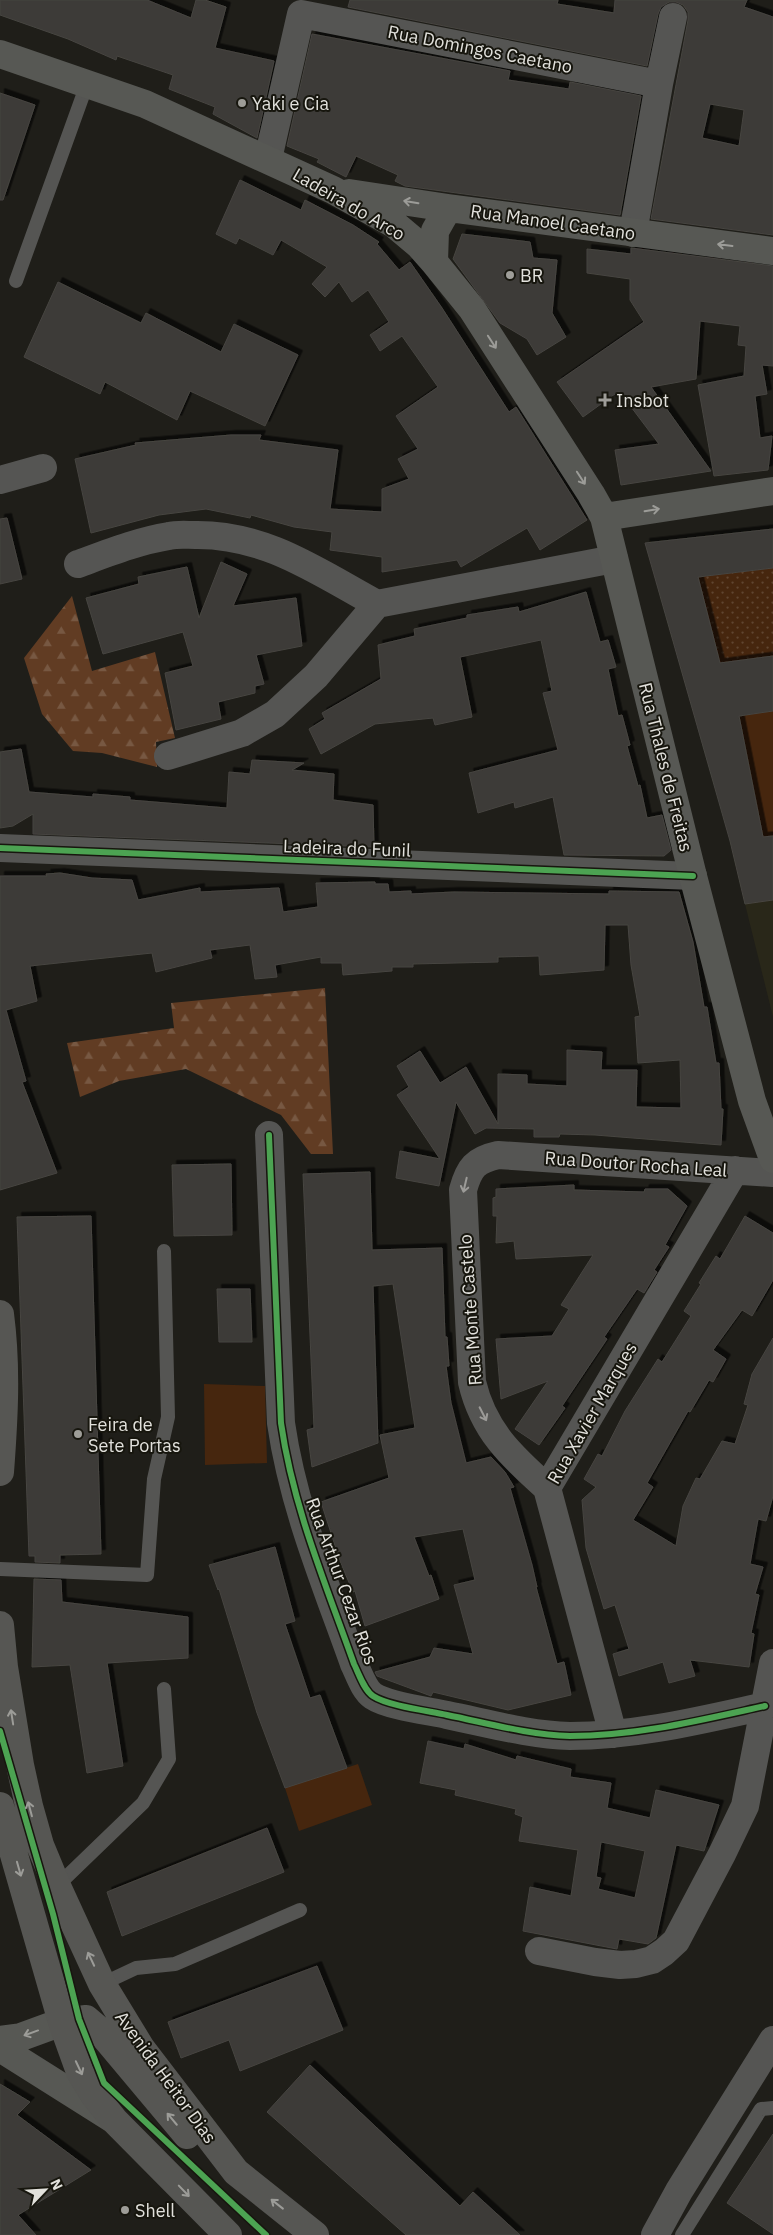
<svg xmlns="http://www.w3.org/2000/svg" width="773" height="2235" viewBox="0 0 773 2235" font-family="'IBM Plex Sans',sans-serif">
<style>
.built{fill:#292719}
.forest{fill:url(#forest-firs)}
.park{fill:#46260e}
.garden{fill:url(#garden-dots)}
.building{fill:#3c3a37;stroke:#474541;fill-rule:evenodd;filter:url(#shadow)}
.lines{fill:none;stroke-linecap:round;stroke-linejoin:round}
.lane{stroke:#555553;stroke-width:14}
.street{stroke:#555553;stroke-width:28}
.secondary{stroke:#575854;stroke-width:28}
.primary{stroke:#565653;stroke-width:28}
.cycleway-casing{stroke:#17160e;stroke-width:9}
.cycleway{stroke:#4ca352;stroke-width:6}
.oneway{stroke:#9c9c98}
.oneway2{stroke:#9c9b98}
.poi-dot{fill:#9e9d98;stroke:#17160e;stroke-width:2}
.labels{text-anchor:middle;dominant-baseline:central;stroke-width:4;stroke-linejoin:round;paint-order:stroke}
.street-label{font-size:18px;fill:#e2e1dc;stroke:#17160e}
.poi-label{font-size:18px;fill:#e2e1dc;stroke:#17160e;text-anchor:start}
</style>
<defs>
<pattern id="forest-firs" width="22" height="20" patternUnits="userSpaceOnUse" patternTransform="scale(1.25)"><rect width="22" height="20" fill="#613c23"/><path d="M5 1l3.5 6h-7zM16 11l3.5 6h-7z" fill="#775842"/></pattern>
<pattern id="garden-dots" width="8" height="8" patternUnits="userSpaceOnUse" patternTransform="scale(1.25)"><rect width="8" height="8" fill="#46260e"/><path d="M2 2h.1M6 6h.1" fill="none" stroke="#604530" stroke-width="1.8" stroke-linecap="round"/></pattern>
<filter id="shadow"><feDropShadow dx="4.5" dy="-4.5" stdDeviation="0" flood-color="#0009"/></filter>
</defs>
<rect width="100%" height="100%" fill="#1f1e19"/>
<path class="built" d="M773,900v117l-28,-113z"/>
<path class="forest" d="M72,596l20,75 63,-19 20,86 -19,4 1,25 -55,-14 -29,-2 -31,-37 -18,-56z
M325,988l8,166h-22l-30,-39 -95,-46 -67,12 -39,16 -13,-54 107,-15 -3,-25z"/>
<path class="park" d="M773,711v125l-10,1 -24,-121z
M204,1384l61,2 2,77 -62,2z
M358,1764l14,41 -73,26 -14,-43z"/>
<path class="garden" d="M773,568v88l-53,7 -22,-86z"/>
<path class="building" d="M0,0h147l44,18 5,-18h9l21,7 -11,41 59,13 -17,77 -44,-24 2,-7 -46,-18 4,-14 -56,-19 -1,4 -48,-21 -68,-24z
M350,0h208l-1,4 57,9 1,-13h132l-3,7 29,10v218l-122,-16 37,-199v-8l-5,-7 -7,-3h-7l-8,5 -3,7 -11,52 -299,-59zM710,104l34,6 -5,36 -37,-8z
M312,34l198,37 -2,9 61,9 1,-7 71,14 -21,119 -215,-29 -10,-5 3,-6 -42,-19 -10,21 -29,-15 2,-3 -32,-13z
M0,93l35,12 -32,95h-3z
M240,180l61,30 4,-10 48,25 26,17 -2,2 22,26 11,-8 32,46 67,104 7,-5 71,113 -47,30 -13,-22 -66,39 -4,-7 -75,12v-15l-52,-7 2,-18 -38,-5 -43,-12 -1,3 -44,-9 -47,6 -68,18 -16,-74 61,-14 -1,-2 96,-8h30l-2,5 79,10 -8,59 52,3v-23l27,-10 -11,-20 20,-10 -22,-33 42,-29 -36,-51 -22,15 -10,-16 19,-13 -21,-32 -16,12 -13,-20 -14,15 -13,-13 15,-17 -46,-27 -8,15 -34,-17 -3,6 -20,-10z
M462,234l68,8 3,16 24,2 -5,53 14,24 -29,18 -10,-16 -27,-16 -47,-64z
M631,248l142,18v100l-11,-1 5,29 -12,2 5,42 12,-2 -4,34 -54,6 -16,-91 46,-9 2,-30 -8,-1 2,-19 -40,-5 -4,58 -45,8 60,84 -90,14 -6,-35 44,-6 -40,-53 -36,26 -26,-35 87,-60 -14,-22v-21l-43,-6v-24l44,5z
M58,282l83,41 5,-10 75,39 13,-28 64,31 -33,71 -75,-35 -13,29 -72,-38 -5,12 -76,-37z
M7,518l15,61 -22,5v-65z
M773,529v39l-75,9 22,86 53,-7v55l-34,5 24,121 10,-1v64l-28,4 -15,-63 -85,-298z
M221,562l26,12 -14,32 63,-8 6,48 -46,9 8,29 -9,2v7l-37,9 3,17 -45,11 -11,-57 28,-7 -10,-34 -80,22 -17,-56 53,-14 -1,-7 49,-10 12,51z
M586,592l14,50 8,-2 8,27 -8,2 10,47 4,-1 8,30 -3,1 11,40 2,-1 7,33 15,-3 9,35 -7,6 -100,-1 -11,-58 -38,11 -1,-6 -36,11 -9,-40 89,-23 -15,-57 9,-2 -11,-51 -81,17 12,60 -37,8 -2,-7 -58,6 -54,30 -12,-25 16,-10 -3,-6 59,-34 -3,-34 37,-9 -1,-7 53,-11v-3l51,-8 1,5z
M21,749l8,43 64,5v-3l37,3v3l97,8 2,-36 21,2 2,-14 52,3 -12,7 42,4 -1,26 40,5 1,42 -341,-13v-20l-20,12 -13,2v-76z
M60,873l32,5 40,2 6,20 62,-12v4l79,-4 4,24 35,-5 -2,-24 59,-1v2h13l1,8 22,-1v3l43,-2 155,2v-3l70,1 14,50 11,65h3l9,56h3l2,46h2l-2,36 -126,-10 -35,-1 -1,3h-25v-8l-48,-1 -11,6 -19,-32 -17,84 -43,-8 4,-27 40,8 -43,-64 12,-8 -12,-21 23,-15 20,32 26,-16 32,57v-50l29,1v9l40,2v-36l35,2 -1,18h36l-1,37 45,1 -1,-48 -42,3 -3,-46 5,-1 -9,-51 -3,-40h-23l-1,45 -64,5 -1,-19 -41,1v5l-85,2v3h-21v4l-49,4 -1,-12h-21v-6l-46,8 2,12 -22,2 -5,-34 -40,5 2,8 -56,14 -4,-19 -122,13 7,35 -31,9 20,71 -4,1 35,91 -57,17v-314h47l-1,-2z
M231,1164l1,71 -58,1 -2,-71z
M370,1172l2,78 70,-2 3,89h2l2,29h-3l5,37 15,60 25,-6 14,15 9,15 -4,1 22,77 5,22h-1l21,77 7,-2 7,33 -63,15 -75,-18 -2,4 -54,-20 -2,-4 55,-15 4,-9 39,6 -19,-69 21,-5 -12,-51 -49,8 15,39 2,-1 8,24 -74,27 -10,-35 -2,1 -13,-31 -19,-59 68,-24 -9,-43 35,-7 -22,-144 -20,2 5,157 -66,24 -5,-37 7,-2 -11,-254z
M574,1185v5l70,2 1,-3h23l19,17 -22,39 4,2 -15,23 3,2 -13,21 -7,-4 -33,48 3,2 -45,67 3,2 -26,37 -24,-16 33,-48 -47,18 -5,-60 56,-3 17,-27 -8,-4 32,-50 -77,4 -2,-18 -18,2 1,-27h-4v-18l3,-1v-8z
M91,1216l10,338 -41,1v8l-25,-1v-6h-6l-12,-339z
M745,1216l28,17v47l-21,36 -10,-6 -29,40 13,9 -13,23 -4,-2 -19,32 -2,-1 -41,72 6,4 -20,33 43,26 7,-40 13,-28 4,1 22,-38 13,3 13,-39 -4,-1 8,-30 21,-36v158l-7,25 -8,-2 -8,45 13,3 -8,27 4,1 -8,38 3,1 -5,33 -59,-7 5,16 -26,7 -6,-21 -44,14 -6,-22 16,-5 -14,-44 -11,4 -18,-61 -4,-48 14,-13 -12,-8 14,-25 4,2 23,-45 33,-52 4,3 29,-46 -7,-5 17,-27 -2,-1 17,-27 4,3z
M217,1289h33l2,53h-33z
M275,1547l20,74 -10,3 25,74 10,-3 27,73 -62,20 -28,-75 -38,-124 -1,1 -9,-25z
M34,1579l27,1 1,22 126,15v41l-81,5 16,103 -36,7 -17,-108 -38,2z
M428,1741l36,8 1,-5 51,16 1,-4 54,13 -1,8 41,6 -4,25 43,10 6,-28 63,15 -15,46 -28,-6 -20,93 -8,6 -29,-5 -2,10 -94,-18 7,-44 41,9 7,-46 -59,-9 4,-24 -8,-3 1,-5 -61,-14 1,-5 -36,-7zM601,1842l44,9 -10,47 -37,-9 3,-11 -5,-1z
M267,1828l17,44 -162,64 -15,-44z
M317,1966l26,64 -103,41 -11,-31 -48,18 -13,-36z
M310,2065l150,141 13,-14 47,43h-114l-139,-123z
M0,2084l30,18 -13,13 74,55 -73,45 18,20h-36z
M773,2134v100l-46,-31z"/>
<g class="lines">
<path class="lane" d="M16,281l71,-197
M0,1569l147,6 7,-96 14,-62 -4,-166
M57,1886l86,-83 26,-44 -5,-70
M102,1984l34,-16 39,-4 125,-54
M682,2235l79,-126 12,-1"/>
<path class="street" d="M268,159l33,-145 358,70
M633,233l26,-149 14,-67
M0,480l43,-12
M78,564c30,-11 60,-23 91,-28 8,-2 18,-1 26,-1 71,-1 123,37 182,69
M377,604l237,-45
M168,756l74,-23 33,-19 41,-38 61,-72
M0,848l693,28
M269,1135l12,288c12,84 45,162 73,241 5,10 10,26 19,32 15,10 56,15 74,19 40,8 82,20 123,21 67,0 131,-16 195,-30
M547,1488c-36,-32 -64,-58 -75,-106l-9,-192c6,-22 12,-30 35,-35l275,18
M613,1734l-66,-246 188,-318
M539,1951l56,11 25,3 16,-1 16,-4 12,-8 12,-11 46,-87 23,-48 28,-143
M655,2235l24,-44 94,-151"/>
<path class="secondary" d="M0,54l145,50 188,86 61,34 25,21 15,17 38,47 119,185 13,23 89,359 59,225 21,58
M349,193l99,15 325,43
M434,262l1,-31 13,-23
M604,517l169,-26
M0,2040l21,-3 41,-15
M0,2048l111,70"/>
<path class="primary" d="M0,1314c7,53 4,105 0,158
M0,1625l4,42 16,98 9,41 11,39 17,41 45,98 39,64 95,124 79,63
M0,1806l62,216 18,50 14,23 20,25 114,115
M62,2022l24,-3 13,11 88,105"/>
<g class="cycleway-casing">
<path id="cycleway" d="M0,848l693,28
M269,1135l12,288c12,84 45,162 73,241 5,10 10,26 19,32 15,10 56,15 74,19 40,8 82,20 123,21 67,0 131,-16 195,-30
M0,1731l53,183 26,105 25,64 162,152"/>
</g>
<use href="#cycleway" class="cycleway"/>
</g>
<defs><path id="oneway-shaft" d="M-6 0H5M1.5-3L5.5 0L1.5 3" fill="none" stroke-width="1.6" stroke-linecap="round" stroke-linejoin="round" transform="scale(1.25)"/></defs>
<g class="oneway">
<use href="#oneway-shaft" transform="translate(411 202) rotate(-171)"/>
<use href="#oneway-shaft" transform="translate(725 245) rotate(-173)"/>
<use href="#oneway-shaft" transform="translate(492 342) rotate(57)"/>
<use href="#oneway-shaft" transform="translate(581 478) rotate(57)"/>
<use href="#oneway-shaft" transform="translate(652 510) rotate(-9)"/>
<use href="#oneway-shaft" transform="translate(12 1717) rotate(-99)"/>
<use href="#oneway-shaft" transform="translate(30 1809) rotate(-105)"/>
<use href="#oneway-shaft" transform="translate(19 1869) rotate(74)"/>
<use href="#oneway-shaft" transform="translate(91 1959) rotate(-115)"/>
<use href="#oneway-shaft" transform="translate(31 2033) rotate(160)"/>
<use href="#oneway-shaft" transform="translate(79 2068) rotate(65)"/>
<use href="#oneway-shaft" transform="translate(172 2119) rotate(-130)"/>
<use href="#oneway-shaft" transform="translate(184 2191) rotate(46)"/>
<use href="#oneway-shaft" transform="translate(277 2204) rotate(-142)"/>
</g>
<g class="oneway2">
<use href="#oneway-shaft" transform="translate(465 1185) rotate(103)"/>
<use href="#oneway-shaft" transform="translate(483 1414) rotate(63)"/>
</g>
<g class="poi-dot">
<circle cx="242" cy="103" r="5"/>
<circle cx="510" cy="275" r="5"/>
<path d="M602.5 392.5h5v5h5v5h-5v5h-5v-5h-5v-5h5z"/>
<circle cx="78" cy="1434" r="5"/>
<circle cx="125" cy="2210" r="5"/>
</g>
<g class="labels">
<g class="street-label">
<text transform="translate(480 49) rotate(11)">Rua Domingos Caetano</text>
<text transform="translate(349 204) rotate(30)">Ladeira do Arco</text>
<text transform="translate(553 222) rotate(8)">Rua Manoel Caetano</text>
<text transform="translate(666 767) rotate(76)">Rua Thales de Freitas</text>
<text transform="translate(347 848) rotate(2)">Ladeira do Funil</text>
<text transform="translate(636 1164) rotate(4)">Rua Doutor Rocha Leal</text>
<text transform="translate(470 1310) rotate(-94)">Rua Monte Castelo</text>
<text transform="translate(592 1413) rotate(-60)">Rua Xavier Marques</text>
<text transform="translate(342 1581) rotate(70)">Rua Arthur Cezar Rios</text>
<text transform="translate(166 2077) rotate(54)">Avenida Heitor Dias</text>
</g>
<g class="poi-label">
<text x="252" y="103">Yaki e Cia</text>
<text x="520" y="275">BR</text>
<text x="616" y="400">Insbot</text>
<text x="88" y="1424">Feira de<tspan x="88" dy="21">Sete Portas</tspan></text>
<text x="135" y="2210">Shell</text>
</g>
</g>
<g transform="translate(45 2190) rotate(65)" stroke="#17160e" stroke-width="4" paint-order="stroke">
<path d="M0-4L9 19L0 12L-9 19Z" fill="#e2e1dc"/>
<text y="-8" font-size="14" font-weight="bold" text-anchor="middle" fill="#e2e1dc">N</text>
</g>
</svg>
